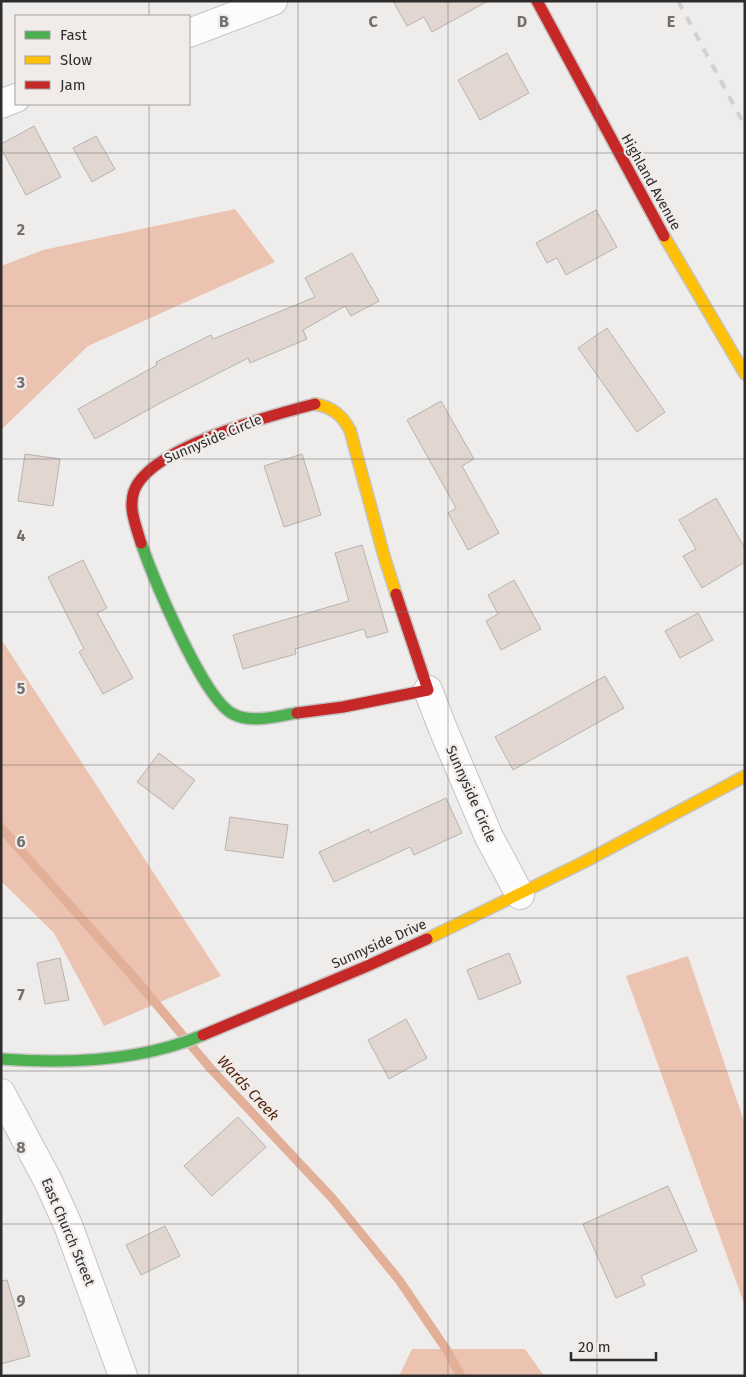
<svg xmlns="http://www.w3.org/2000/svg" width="746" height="1377" viewBox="0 0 746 1377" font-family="'Fira Sans',sans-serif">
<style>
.forest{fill:#ecc3b0}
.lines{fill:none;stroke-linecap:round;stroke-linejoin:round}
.stream{stroke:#e2af98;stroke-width:9}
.building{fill:#e2d7d0;stroke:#b5b3b1}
.street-casing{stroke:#c6c4c3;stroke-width:30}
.fast-casing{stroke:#c6c4c3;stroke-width:14}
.slow-casing{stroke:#c6c4c3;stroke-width:14}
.jam-casing{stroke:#c6c4c3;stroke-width:14}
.street{stroke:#fdfcfc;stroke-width:28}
.fast{stroke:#4caf50;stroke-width:11}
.slow{stroke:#ffc107;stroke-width:11}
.jam{stroke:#c62828;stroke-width:11}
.rail{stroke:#d1d1d1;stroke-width:4;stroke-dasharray:9 9;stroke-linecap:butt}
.grid{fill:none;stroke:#72706f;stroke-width:1;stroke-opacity:0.55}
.labels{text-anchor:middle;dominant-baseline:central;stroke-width:4.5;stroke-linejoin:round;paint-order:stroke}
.street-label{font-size:14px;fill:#2f2d2c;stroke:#f1ece9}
.water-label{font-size:15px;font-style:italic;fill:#51240b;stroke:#f1ece9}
.grid-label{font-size:16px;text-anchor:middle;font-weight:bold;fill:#72706f;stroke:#f1ece9;stroke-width:4.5;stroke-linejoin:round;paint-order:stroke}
</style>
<rect width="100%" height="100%" fill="#efedeb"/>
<path class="forest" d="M235,209l40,53 -187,84 -87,84v-164l42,-16z
M1,639l220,337 -117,50 -50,-93 -53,-52z
M688,956l57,168v182l-119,-330z
M412,1349h113l19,27h-145z"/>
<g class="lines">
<path class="stream" d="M1,828l130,146 80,95 122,130 66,81 47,69 15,27"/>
</g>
<path class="building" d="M393,1h95l-56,31 -8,-15 -17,9z
M507,53l22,40 -49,27 -22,-40z
M34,126l27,51 -35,18 -25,-47v-4z
M96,136l19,33 -23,13 -19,-34z
M596,210l21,37 -51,28 -9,-17 -10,5 -11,-20z
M352,253l27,48 -28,15 -6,-10 -42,24 4,9 -57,24 -2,-5 -84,43 -69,38 -17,-30 79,-44 -1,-3 55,-27 2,4 102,-42 -10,-19z
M607,328l58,84 -28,20 -59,-84z
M441,401l33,58 -12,7 37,67 -31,17 -20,-37 8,-5 -49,-88z
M25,454l35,5 -7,47 -35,-5z
M302,454l19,61 -37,12 -20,-61z
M716,498l29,50v14l-43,26 -19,-32 13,-7 -17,-29z
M362,545l26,87 -21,6 -3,-9 -69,20 1,5 -53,15 -10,-34 116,-34 -14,-48z
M83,560l24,48 -10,5 36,65 -30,16 -24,-42 5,-3 -36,-72z
M514,580l27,49 -40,21 -15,-29 12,-7 -10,-19z
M698,613l15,27 -33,18 -15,-27z
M605,676l19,32 -111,62 -18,-33z
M159,753l36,27 -22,29 -36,-27z
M446,798l16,35 -48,22 -4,-8 -76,35 -15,-30 50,-23 1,4z
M230,817l58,8 -5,33 -58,-8z
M509,953l12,30 -42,17 -12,-30z
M60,958l9,42 -24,4 -8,-41z
M406,1019l21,39 -38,21 -21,-39z
M238,1117l28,30 -54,49 -28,-30z
M668,1186l29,65 -56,25 4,9 -29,13 -33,-74z
M165,1226l15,30 -39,19 -15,-30z
M7,1280l23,76 -29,8v-83z"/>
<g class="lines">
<g class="street-casing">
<path id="street" d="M189,33l84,-32
M1,104l15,-6
M428,690l15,39 46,108 31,58
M1,1093l47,88 20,44 55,151"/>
</g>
<g class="fast-casing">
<path id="fast" d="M141,543c12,34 62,156 92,171 19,10 43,2 64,-1
M1,1059c65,5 141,2 202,-24"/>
</g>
<g class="slow-casing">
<path id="slow" d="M664,236l81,138
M315,404c17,3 27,11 35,26l34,126 12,38
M427,939l157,-77 161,-86"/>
</g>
<g class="jam-casing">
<path id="jam" d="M537,1l127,235
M141,543c-5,-17 -13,-35 -7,-52 16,-44 138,-76 181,-87
M297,713l46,-6 85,-17 -32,-96
M203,1035l162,-68 62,-28"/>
</g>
<use href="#street" class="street"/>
<use href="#fast" class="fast"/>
<use href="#slow" class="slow"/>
<use href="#jam" class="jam"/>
<path class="rail" d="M678,1l67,125"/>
</g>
<path class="grid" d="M149,1v15M298,1v1375M448,1v1375M597,1v1375M149,104v1272M1,153h744M1,306h744M1,459h744M1,612h744M1,765h744M1,918h744M1,1071h744M1,1224h744"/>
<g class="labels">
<g class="street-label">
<text transform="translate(651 182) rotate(61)">Highland Avenue</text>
<text transform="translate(213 439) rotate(-23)">Sunnyside Circle</text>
<text transform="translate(471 794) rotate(66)">Sunnyside Circle</text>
<text transform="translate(379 944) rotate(-24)">Sunnyside Drive</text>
<text transform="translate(68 1232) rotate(67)">East Church Street</text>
</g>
<g class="water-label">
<text transform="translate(248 1088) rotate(47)">Wards Creek</text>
</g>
</g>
<g class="grid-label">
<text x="224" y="27">B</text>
<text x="373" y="27">C</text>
<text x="522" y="27">D</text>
<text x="671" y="27">E</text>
<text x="21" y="235">2</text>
<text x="21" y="388">3</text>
<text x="21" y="541">4</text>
<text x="21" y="694">5</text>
<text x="21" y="847">6</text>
<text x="21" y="1000">7</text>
<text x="21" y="1153">8</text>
<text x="21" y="1306">9</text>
</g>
<rect width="746" height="1377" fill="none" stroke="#2f2d2c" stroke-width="5"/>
<rect x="15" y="15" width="175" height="90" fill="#f1ece9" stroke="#a3a09d"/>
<rect x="25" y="31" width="25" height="8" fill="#4caf50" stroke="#a3a09d"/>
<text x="60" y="40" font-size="15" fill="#2f2d2c">Fast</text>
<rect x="25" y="56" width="25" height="8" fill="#ffc107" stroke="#a3a09d"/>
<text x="60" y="65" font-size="15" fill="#2f2d2c">Slow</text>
<rect x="25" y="81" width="25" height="8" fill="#c62828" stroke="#a3a09d"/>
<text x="60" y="90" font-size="15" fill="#2f2d2c">Jam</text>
<path d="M571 1352v8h85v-8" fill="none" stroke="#2f2d2c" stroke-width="2.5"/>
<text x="578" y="1352" font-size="15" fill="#2f2d2c" stroke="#f1ece9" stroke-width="4" paint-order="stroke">20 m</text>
</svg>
